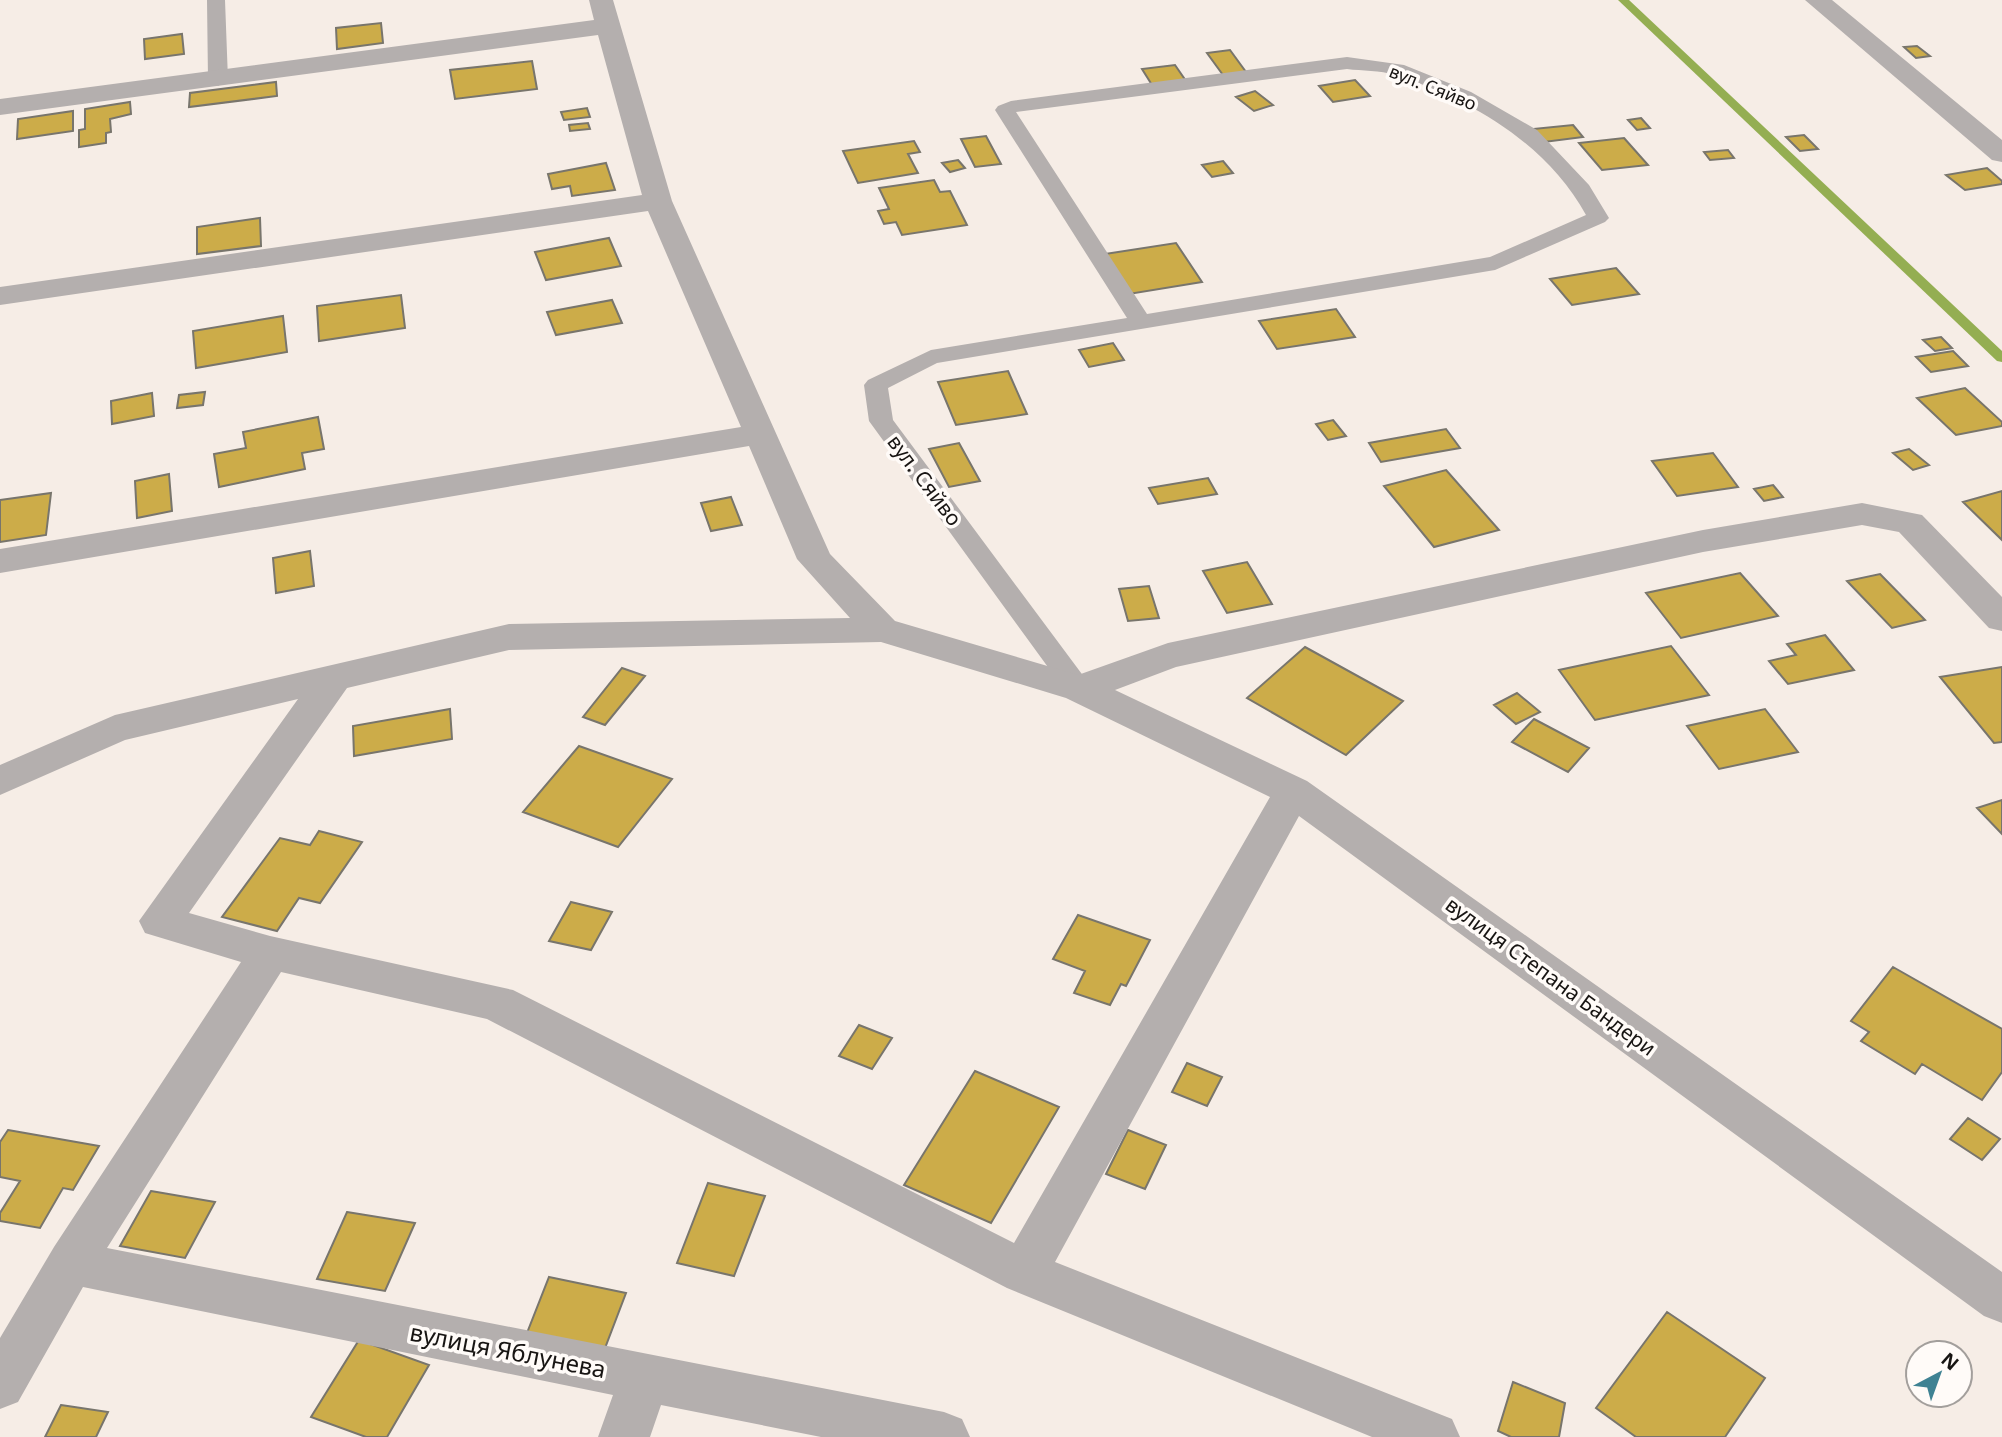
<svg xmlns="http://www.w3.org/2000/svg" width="2002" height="1437" viewBox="0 0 2002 1437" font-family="'Noto Sans',sans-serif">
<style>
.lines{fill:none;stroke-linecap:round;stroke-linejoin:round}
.stream{fill:#94ae52;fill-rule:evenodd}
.building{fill:#ccac49;stroke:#78756c;stroke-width:2}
.lane{fill:#b4afae;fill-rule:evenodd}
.street{fill:#b4afae;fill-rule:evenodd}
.labels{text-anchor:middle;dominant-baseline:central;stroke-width:7;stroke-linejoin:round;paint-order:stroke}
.far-street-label{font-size:18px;fill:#181513;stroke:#fffbf8}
.street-label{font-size:21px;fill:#181513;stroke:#fffbf8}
.near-street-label{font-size:24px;fill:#181513;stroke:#fffbf8}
</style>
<rect width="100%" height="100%" fill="#f6ede6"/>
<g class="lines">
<path class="stream" d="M1618,0h11l373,351v11l-5,-1z"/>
</g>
<path class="building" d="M381,23l2,20 -46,6 -1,-21z
M182,34l2,20 -39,5 -1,-20z
M1917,46l13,10 -14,2 -12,-11z
M1230,50l16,22 -23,3 -16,-22z
M532,61l5,28 -82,10 -5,-29z
M1175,65l11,16 -34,4 -10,-16z
M1355,80l15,16 -37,6 -14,-16z
M276,82l1,14 -88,11 1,-14z
M1255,91l18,14 -19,6 -18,-14z
M130,102l1,12 -21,5 1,13 -5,1v10l-27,4v-17l6,-1v-20z
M587,108l3,9 -26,3 -3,-8z
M73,111v20l-56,8 1,-20z
M1641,118l9,10 -13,2 -9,-10z
M588,123l2,6 -20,2 -1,-6z
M1573,125l10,12 -39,5 -11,-13z
M1804,135l14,14 -18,2 -14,-14z
M986,136l15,28 -26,3 -14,-28z
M1624,138l24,27 -46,5 -23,-27z
M914,141l6,11 -12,2 10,19 -60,10 -15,-32z
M1728,150l6,8 -24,2 -6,-8z
M958,160l7,8 -15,4 -8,-9z
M1223,161l10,12 -21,4 -10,-12z
M606,163l9,27 -43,6 -2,-10 -18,3 -4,-15z
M1987,168l15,13v3l-37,6 -19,-15z
M934,180l6,12 10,-1 17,34 -65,10 -6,-13 -12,2 -6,-13 11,-2 -10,-21z
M260,218l1,28 -64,8v-27z
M609,238l12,28 -75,14 -11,-28z
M1176,243l26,39 -73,12 -24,-40z
M1616,268l23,26 -67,11 -22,-26z
M401,295l4,33 -86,13 -2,-35z
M612,300l10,23 -66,12 -9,-23z
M1336,309l19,28 -78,12 -18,-28z
M283,316l4,36 -91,16 -3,-37z
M1941,337l11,11 -17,3 -12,-11z
M1113,343l11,17 -35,7 -10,-17z
M1953,351l15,15 -37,6 -15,-15z
M1008,371l19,43 -71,11 -18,-43z
M1965,388l37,34v4l-46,9 -39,-37z
M205,392l-2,13 -26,3 2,-13z
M152,393l2,23 -42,8 -1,-23z
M318,417l6,32 -22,4 3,16 -86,18 -5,-33 32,-6 -3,-16z
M1333,420l13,16 -18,4 -12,-16z
M1446,429l14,19 -79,14 -12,-19z
M959,443l21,38 -31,6 -20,-38z
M1909,449l20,16 -16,5 -20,-17z
M1713,453l25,34 -61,9 -25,-35z
M1446,470l53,60 -65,17 -50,-61z
M169,474l3,37 -35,7 -2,-37z
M1208,478l9,16 -59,10 -9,-16z
M1773,485l10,12 -19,4 -10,-12z
M2002,491v49l-39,-38z
M51,493l-5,42 -46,7v-42z
M731,497l11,28 -31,6 -10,-28z
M310,551l4,35 -38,7 -3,-35z
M1247,562l25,42 -45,9 -24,-42z
M1740,573l38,43 -97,22 -35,-45z
M1880,574l45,46 -33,8 -45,-47z
M1149,586l10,32 -31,3 -9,-32z
M1825,635l29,35 -66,14 -19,-23 27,-6 -9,-11z
M1671,646l38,49 -114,25 -36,-50z
M1305,647l98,54 -57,54 -99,-57z
M2002,667v75l-8,1 -54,-66z
M622,668l23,8 -40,49 -22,-8z
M1517,693l23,19 -24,12 -22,-19z
M450,709l2,30 -98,17 -1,-30z
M1765,709l33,43 -79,17 -32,-43z
M1534,719l55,29 -21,24 -56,-30z
M579,746l93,33 -54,68 -95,-35z
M2002,800v34l-25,-26z
M319,831l43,11 -42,61 -21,-5 -22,33 -55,-14 58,-79 30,7z
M571,902l41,10 -21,38 -42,-9z
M1078,915l72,25 -24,46 -5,-2 -11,21 -36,-12 11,-22 -32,-12z
M1893,967l109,62v43l-20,28 -60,-36 -7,10 -54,-33 8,-9 -18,-11z
M859,1025l33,13 -20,31 -33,-13z
M1187,1063l35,14 -15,29 -35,-14z
M975,1071l84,36 -68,116 -87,-38z
M1968,1118l32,21 -18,21 -32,-21z
M8,1130l91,16 -26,44 -10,-2 -23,40 -40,-7v-8l20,-32 -20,-4v-35z
M1128,1130l38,15 -21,44 -39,-15z
M708,1183l57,13 -31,80 -57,-13z
M151,1191l64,11 -30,56 -65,-12z
M347,1212l68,11 -30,68 -68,-12z
M549,1277l77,16 -21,55 -78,-15z
M1667,1312l98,66 -40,59h-89l-40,-29z
M359,1340l70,25 -42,72h-21l-55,-20z
M1513,1382l52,21 -6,34h-48l-13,-6z
M61,1405l47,7 -12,25h-51z"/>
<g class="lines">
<path class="lane" d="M207,0h18l3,80 -10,6 -10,-6z
M1347,57l57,8 67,27 66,38 52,55 20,33 -4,4 -110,48 -558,93 -49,25 5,32 200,269 -4,7 -10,3 -10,-3 -200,-275 -5,-36 4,-5 63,-30 196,-32 -132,-208 3,-4 13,-5zM1347,69c15,2 33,1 48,6 76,24 152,69 191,140l-96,42 -343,57 -131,-202z"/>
<path class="street" d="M589,0h24l59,201 158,353 65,67 183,54 90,-32 535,-113 159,-27 60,12 80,82v34l-13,-3 -90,-96 -37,-7 -159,27 -527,115 -61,23 192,91 695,491v51l-18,-7 -685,-500 -244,446 397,157 8,18h-88l-365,-149 -520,-269 -206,-47 -174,276 837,164 18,7 8,18h-149l-160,-32 -11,32h-52l15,-42 -530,-108 -65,115 -18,7v-71l54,-91 187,-285 -96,-29 -6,-12 159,-222 -173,41 -125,55v-30l115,-50 394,-91 341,-6 -53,-59 -48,-113 -749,127v-24l741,-122 -93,-216 -648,94v-18l642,-92 -44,-160 -598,80v-16l594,-79zM881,642l185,56 204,99 -256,446 -501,-253 -243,-54 -81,-23 158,-225 162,-38z
M1805,0h27l170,140v22l-10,-2z"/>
</g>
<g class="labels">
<g class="far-street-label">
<text transform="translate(1433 87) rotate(22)">вул. Сяйво</text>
</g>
<g class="street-label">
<text transform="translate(925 480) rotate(53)">вул. Сяйво</text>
<text transform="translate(1551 976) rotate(36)">вулиця Степана Бандери</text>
</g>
<g class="near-street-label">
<text transform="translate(508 1350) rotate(11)">вулиця Яблунева</text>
</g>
</g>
<g transform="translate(1939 1374) rotate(41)"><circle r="33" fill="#fffbf8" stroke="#a39f9c" stroke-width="2"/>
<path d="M0-5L12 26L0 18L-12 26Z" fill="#3f8293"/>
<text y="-10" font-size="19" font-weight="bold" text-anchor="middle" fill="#181513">N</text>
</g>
</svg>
